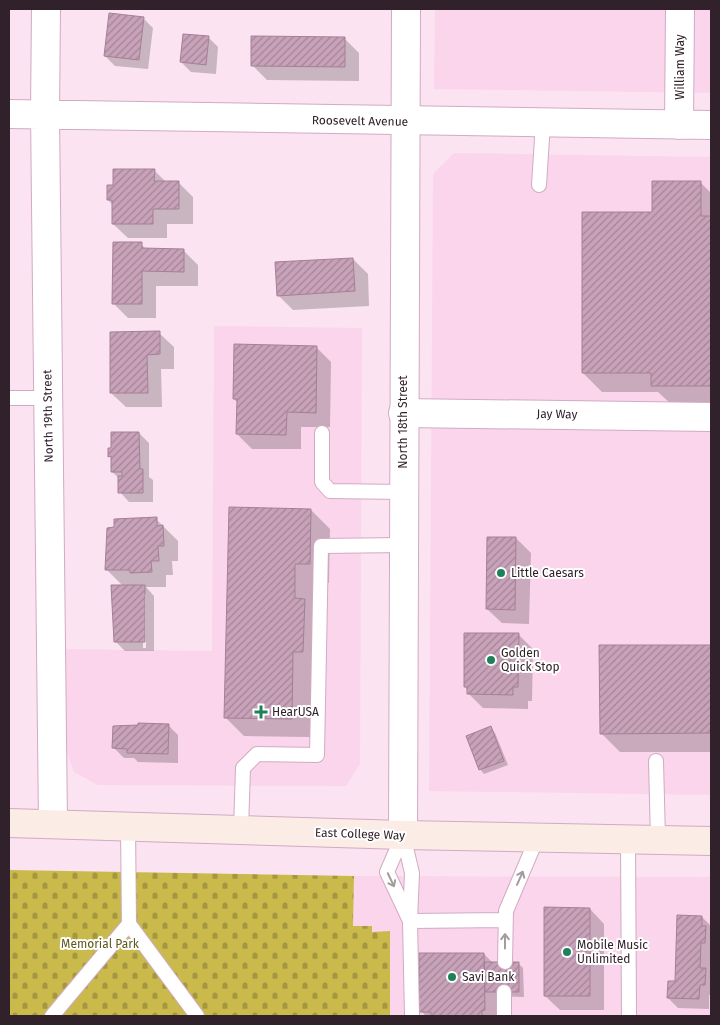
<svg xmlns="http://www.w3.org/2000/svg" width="720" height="1025" viewBox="0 0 720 1025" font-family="'Fira Sans',sans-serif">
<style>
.built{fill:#fbd5ec}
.cemetery{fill:url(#cemetery-stones)}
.shadow{fill:#0003;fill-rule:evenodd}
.building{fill:url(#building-hatch);stroke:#a48096}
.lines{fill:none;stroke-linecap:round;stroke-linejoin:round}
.service-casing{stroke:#d1abc2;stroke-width:16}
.minor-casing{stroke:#d1abc2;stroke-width:30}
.tertiary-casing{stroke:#d1abc2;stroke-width:30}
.secondary-casing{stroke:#d1abc2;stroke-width:30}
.service{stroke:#fff;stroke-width:14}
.minor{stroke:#fff;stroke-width:28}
.tertiary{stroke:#fff;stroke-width:28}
.secondary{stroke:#fbece6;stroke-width:28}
.oneway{stroke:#a29b9f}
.poi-dot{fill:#1e815a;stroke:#fff;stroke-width:2}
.labels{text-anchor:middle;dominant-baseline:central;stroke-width:4;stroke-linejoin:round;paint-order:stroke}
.street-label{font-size:12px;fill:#30212a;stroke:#fff}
.poi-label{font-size:12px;fill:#30212a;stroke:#fff;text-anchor:start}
.park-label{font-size:12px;fill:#60581c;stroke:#fff}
</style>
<defs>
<pattern id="cemetery-stones" width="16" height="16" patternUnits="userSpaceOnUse" patternTransform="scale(1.25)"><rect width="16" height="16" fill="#c9ba4b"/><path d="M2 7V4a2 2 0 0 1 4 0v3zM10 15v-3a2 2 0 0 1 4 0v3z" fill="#a4973f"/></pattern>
<pattern id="building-hatch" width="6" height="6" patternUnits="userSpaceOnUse" patternTransform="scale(1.25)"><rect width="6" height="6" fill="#c8a2b9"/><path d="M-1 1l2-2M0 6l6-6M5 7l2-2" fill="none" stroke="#a38497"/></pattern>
</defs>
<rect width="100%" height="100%" fill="#fbe3f1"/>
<path class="built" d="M435,9h276v84l-277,-4z
M454,153l257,4v638l-282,-4 4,-617z
M214,326l148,2 -2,436 -14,22 -248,-1 -24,-13 -9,-24v-99l147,2z
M354,876l357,1v139h-321l-18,-84 -19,-6z"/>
<path class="cemetery" d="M9,870l345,6 -1,50h19v6l18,-1v85h-381z"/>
<path class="shadow" d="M143,18l10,10 -5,41 -33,-3 -10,-10z
M208,37l10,10 -2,27 -25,-2 -10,-10z
M344,38l15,15v28l-92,-1 -15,-15z
M154,170l12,12h12l15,15v27h-26v14h-39l-15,-14v-19l-5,-5z
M701,183l10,10v211h-40l-13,-12h-56l-19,-19 71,-160z
M141,244l6,6h36l15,15v21h-42v32h-28l-15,-15z
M353,259l15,15 1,32 -76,4 -15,-15z
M159,333l15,14v22h-13l1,38h-36l-15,-14z
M316,347l15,15 -1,65h-29v22h-49l-15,-15 1,-31 -4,-4z
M139,433l10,10v34l4,3v22h-24l-9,-10v-13l-8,-7v-13l-2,-3 2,-7z
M311,510l19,19 -1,54 -15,-1 8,88h-10l-2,67 -66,-1 -19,-19z
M156,519l22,22v20h-6l1,14h-7v12h-20l8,9v55h-29l-10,-10 8,-55 -16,-16zM144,594h2v54h-3z
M516,538l15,15 -2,71 -27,-1 -15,-14z
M518,634l15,15 -1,52h-4v8l-45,-1 -14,-14 -4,-8z
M711,646v106h-91l-19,-19v-86z
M168,725l10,10v28l-40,-1 -4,-4h-10l-10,-10z
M491,728l4,5 13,32 -24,9 -4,-5z
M590,909l14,15v86h-44l-15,-14z
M702,917l9,9v69h-2v14l-31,-1 -10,-10z
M484,954l9,9 26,1 4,4 1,29 -26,-1 1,20h-73l-5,-5z"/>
<path class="building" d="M109,13l35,4 -5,43 -35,-4z
M183,34l26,2 -3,29 -26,-3z
M251,36l94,1v30l-94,-1z
M113,169h42l-1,12h25v28h-26v15h-41v-24h-5v-15h6z
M652,181h49v35h10v170h-60v-13h-69v-161h70z
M113,242h29v6l42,1v23l-42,-1v33h-30z
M353,258l2,33 -78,5 -2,-34z
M160,331v23l-13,1 1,38h-38v-61z
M234,344l83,2 -1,67 -29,-1 -1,23 -50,-1 1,-35h-4z
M111,432h28l1,37h3v24h-25v-17h4v-4h-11v-16l-3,1v-9h3z
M229,507l82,2 -1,55h-15v34l10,1 -2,53h-10l-1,67 -68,-1z
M157,517v9l6,-1 1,21h-6l1,15h-8l1,11 -22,1v-3h-25l2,-42 7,-1v-8z
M487,537h29l-1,73 -29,-1z
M111,585h34v57h-31z
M464,633h55l-1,54h-5v8l-46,-1v-7h-3z
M599,645h112v88l-111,1z
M138,723l31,1 -1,30 -41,-1v-4l-15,-1 1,-22 25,-1z
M491,726l13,35 -25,9 -13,-34z
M544,907l46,1v88h-46z
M677,915l25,1v10h4l-1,17h-4l-1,25h6l-1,17h-5l-1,14 -32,-1 1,-17h7z
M419,953h65l1,57 -3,1v5h-51v-4h-12z
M484,962h35v30h-34z"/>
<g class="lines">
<g class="service-casing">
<path id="service" d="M539,185l4,-62
M9,398h39
M322,433v49l8,9 73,1
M656,761l2,78
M128,825l1,99 68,92
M241,829l2,-61 14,-14 60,1 4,-209 82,-1
M403,835l-16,37 23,49 2,95
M403,835l9,38 -2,48 95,-1
M628,839l1,177
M505,962l1,-51 31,-73
M52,1016l77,-92
M504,1016v-24"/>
</g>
<g class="minor-casing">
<path id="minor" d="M46,9l-1,105 8,710
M9,114l702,11
M679,125l1,-116
M403,413l308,4"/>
</g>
<g class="tertiary-casing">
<path id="tertiary" d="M403,835l3,-826"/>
</g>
<g class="secondary-casing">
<path id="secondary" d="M9,823l394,12 308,6"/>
</g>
<use href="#service" class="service"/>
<use href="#minor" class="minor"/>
<use href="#tertiary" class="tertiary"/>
<use href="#secondary" class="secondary"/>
</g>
<defs><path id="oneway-shaft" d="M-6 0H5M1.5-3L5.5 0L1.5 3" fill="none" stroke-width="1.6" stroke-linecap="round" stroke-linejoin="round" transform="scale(1.25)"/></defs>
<g class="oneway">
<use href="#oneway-shaft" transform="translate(520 878) rotate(-66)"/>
<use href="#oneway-shaft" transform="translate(391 880) rotate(65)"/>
<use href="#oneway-shaft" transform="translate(505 941) rotate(-90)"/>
</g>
<g class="poi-dot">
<circle cx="501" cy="573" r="5"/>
<circle cx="491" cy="660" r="5"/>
<path d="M258.5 704.5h5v5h5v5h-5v5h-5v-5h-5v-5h5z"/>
<circle cx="567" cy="952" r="5"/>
<circle cx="452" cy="977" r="5"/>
</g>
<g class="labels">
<g class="street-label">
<text transform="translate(680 67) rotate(-90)">William Way</text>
<text transform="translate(360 121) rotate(1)">Roosevelt Avenue</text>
<text transform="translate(557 414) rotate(1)">Jay Way</text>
<text transform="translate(48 416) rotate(-91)">North 19th Street</text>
<text transform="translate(403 422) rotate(-90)">North 18th Street</text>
<text transform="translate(360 834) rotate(2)">East College Way</text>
</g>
<g class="poi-label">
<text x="511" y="573">Little Caesars</text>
<text x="501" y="653">Golden<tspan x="501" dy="14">Quick Stop</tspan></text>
<text x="272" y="712">HearUSA</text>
<text x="577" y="945">Mobile Music<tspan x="577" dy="14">Unlimited</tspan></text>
<text x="462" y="977">Savi Bank</text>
</g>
<g class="park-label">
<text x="100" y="944">Memorial Park</text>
</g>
</g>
<rect width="720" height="1025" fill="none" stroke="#30212a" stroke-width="20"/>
</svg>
